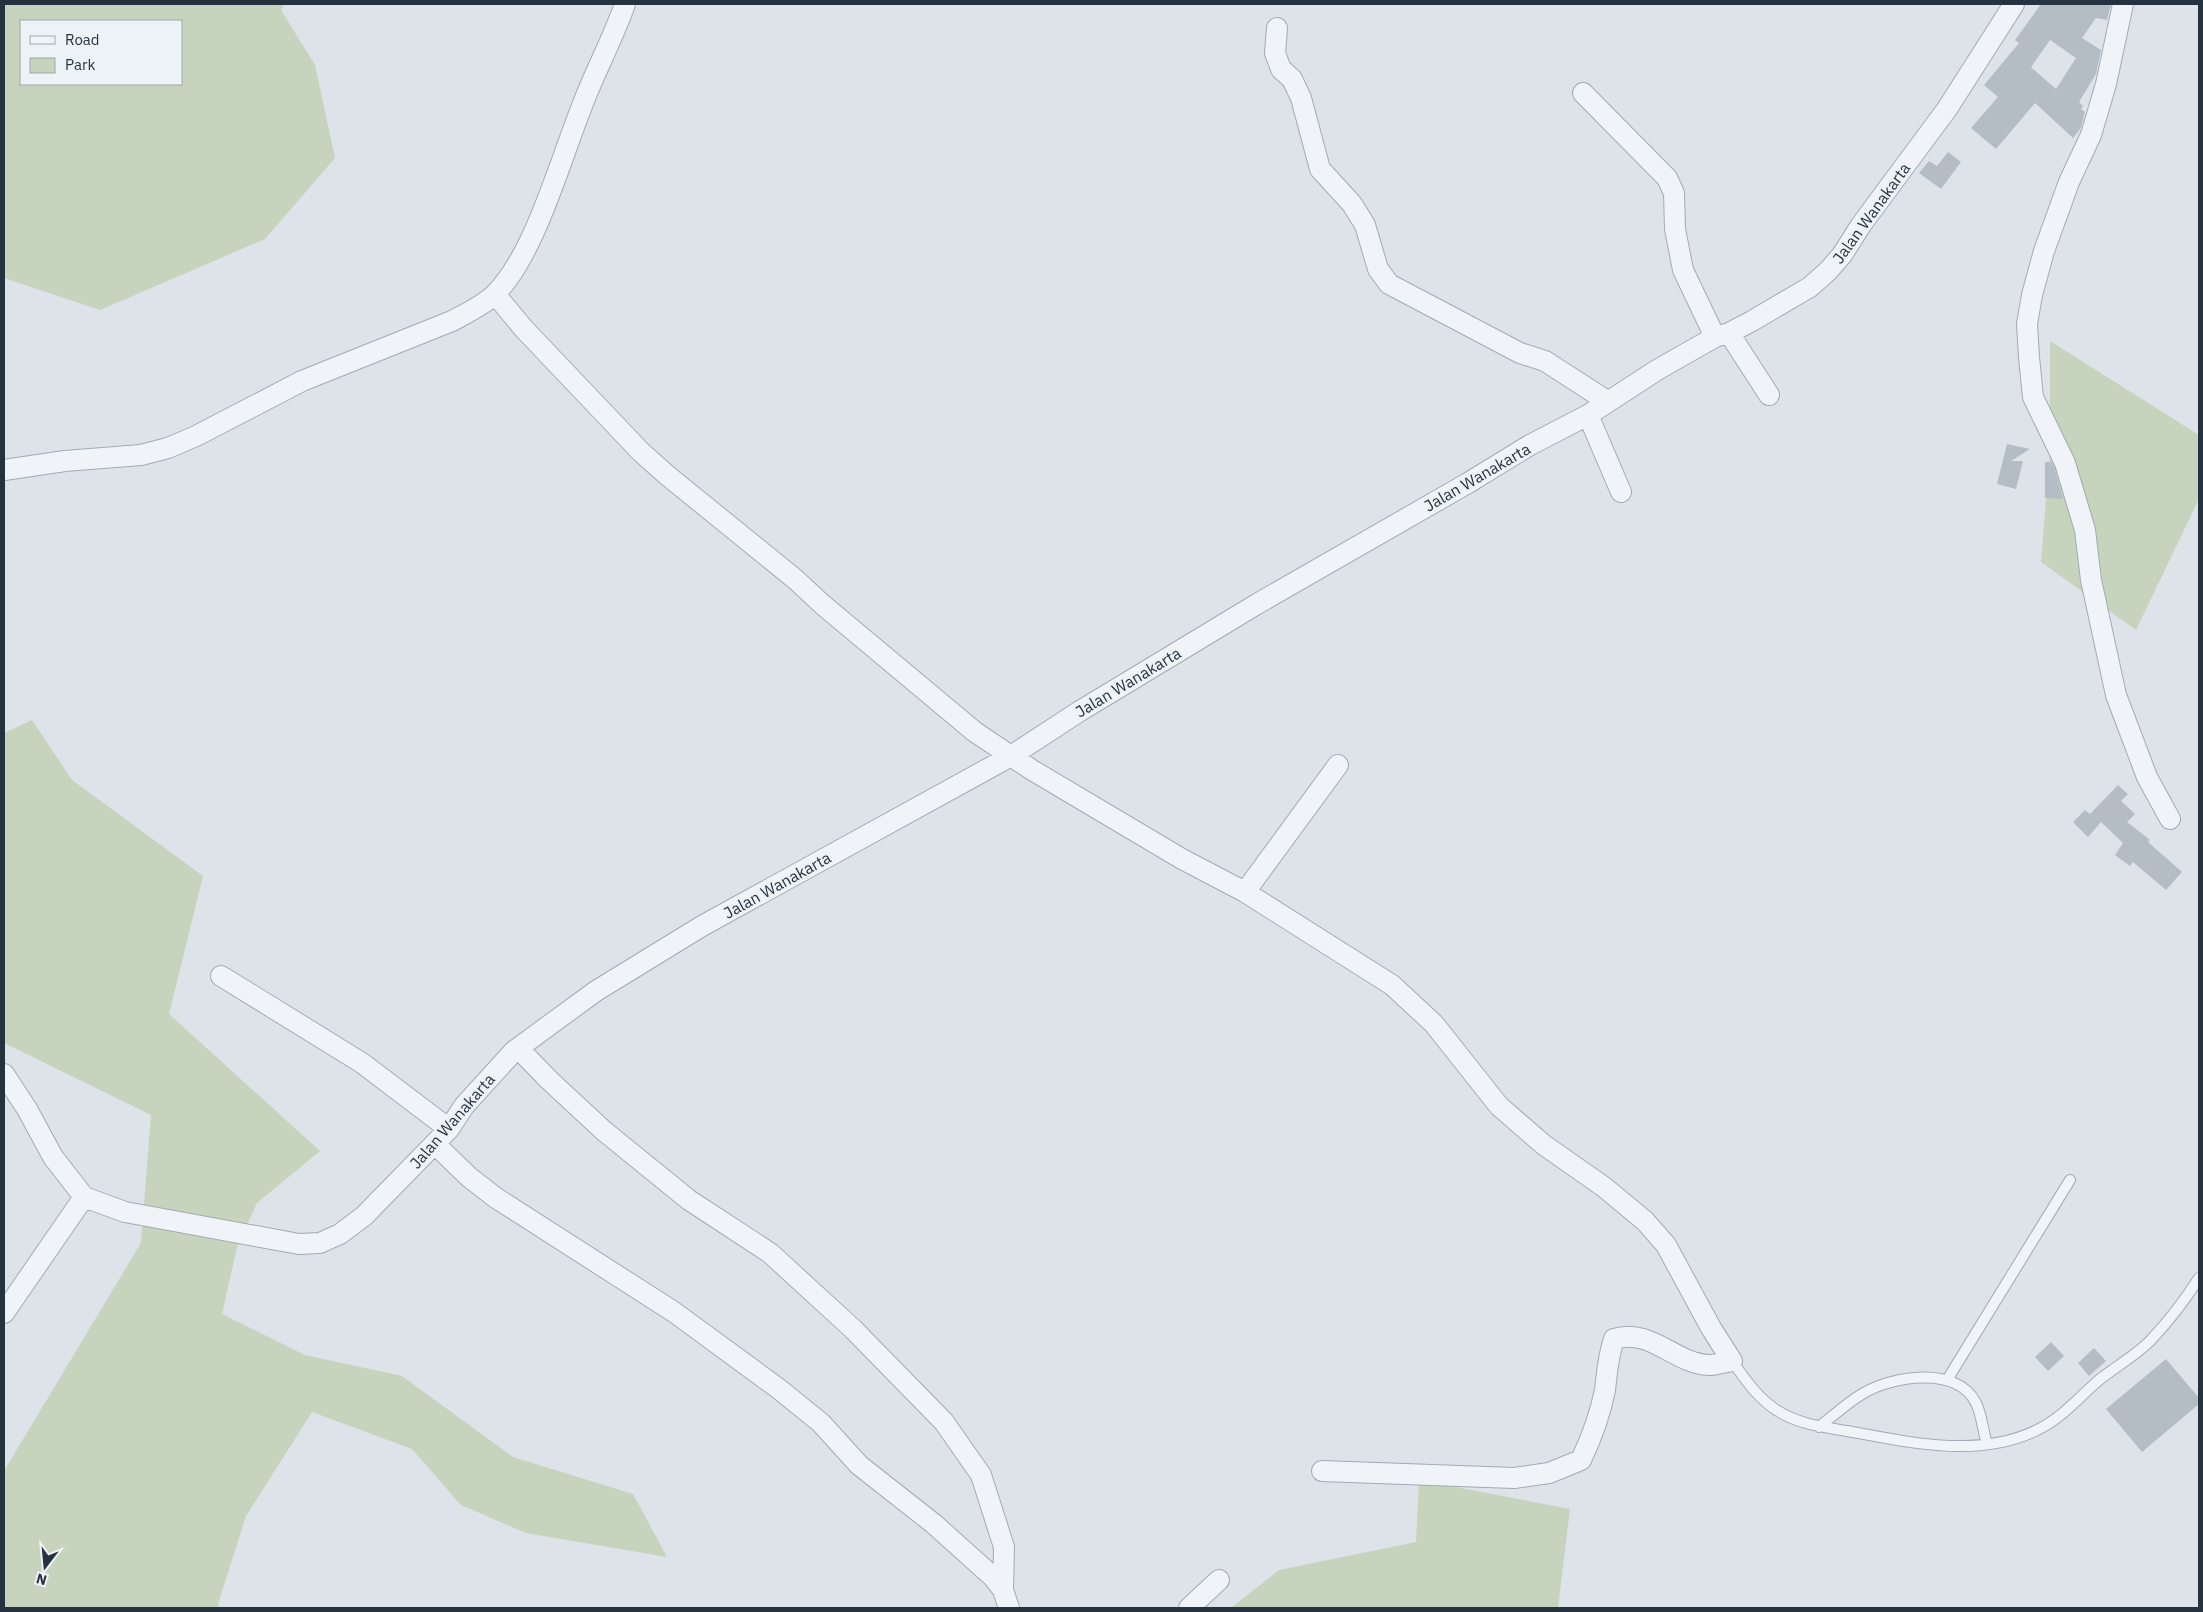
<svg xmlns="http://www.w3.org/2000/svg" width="2203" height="1612" viewBox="0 0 2203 1612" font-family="'IBM Plex Sans',sans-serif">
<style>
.green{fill:#c6d4bd;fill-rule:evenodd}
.building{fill:#b4bdc6;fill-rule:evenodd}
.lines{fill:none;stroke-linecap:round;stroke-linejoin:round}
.service-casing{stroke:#a2abb3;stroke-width:12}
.minor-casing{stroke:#a2abb3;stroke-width:22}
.service{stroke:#f0f3f7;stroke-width:10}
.minor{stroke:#f0f3f7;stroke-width:20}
.labels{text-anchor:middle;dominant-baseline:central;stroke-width:5;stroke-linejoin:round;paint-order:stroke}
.street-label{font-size:16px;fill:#253341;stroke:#edf2f6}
</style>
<rect width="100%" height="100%" fill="#dde3e9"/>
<path class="green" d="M4,4h281l-4,6 34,55 20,93 -70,81 -165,71 -96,-32zM21,21h160v63h-160z
M2050,341l149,94v64l-63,131 -95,-68 9,-112z
M32,720l40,60 131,96 -34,138 151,137 -63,52 -20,44 -15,67 83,41 97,21 111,81 120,37 34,63 -141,-24 -65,-28 -49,-56 -100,-37 -66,104 -28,88 2,4h-216v-137l137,-228 10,-128 -147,-72v-310z
M1419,1480l151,29 -12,99h-327l48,-38 137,-28z"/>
<path class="building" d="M2041,4h70l-4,16 -11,-2 -14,20 19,12 -5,24 -17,28 4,4 -2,3 4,3 -4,16 -8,10 -38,-35 -39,46 -25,-21 27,-31 -14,-12 35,-42 -4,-3zM2050,40l26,18 -20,31 -25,-22z
M1948,152l13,10 -20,27 -22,-16 10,-12 8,5z
M2007,444l23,5 -19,12h12l-7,28 -19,-5z
M2045,462h6l3,5 9,32 -18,-1z
M2118,785l10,9 -7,7 14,13 -8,8 23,18 -2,2 34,30 -16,18 -33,-28 -3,4 -15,-11 8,-12 -22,-21 -13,15 -15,-15 12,-12 5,4z
M2051,1342l13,14 -16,15 -13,-14z
M2094,1348l12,13 -17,15 -11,-13z
M2166,1359l33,39v6l-57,48 -36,-43z"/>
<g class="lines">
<g class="service-casing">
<path id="service" d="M1732,1361c13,18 27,39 46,50 20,13 45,16 69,20 60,11 132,28 190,-1 24,-11 42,-33 62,-50 16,-13 36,-24 51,-39 18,-19 35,-41 49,-63
M1947,1380l123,-200
M1819,1427c14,-11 28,-24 43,-33 29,-18 95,-29 114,9 6,12 7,29 11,41"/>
</g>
<g class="minor-casing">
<path id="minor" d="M2123,4l-17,80 -15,51 -22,47 -25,69 -12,44 -5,29 2,33 4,40 32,66 20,67 6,50 25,115 31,82 23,42
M1277,28l-2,25 6,16 11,10 9,19 19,71 32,35 13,21 13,44 11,15 131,69 25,8 62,40
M1583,93l84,85 7,15 1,36 8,41 32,67
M495,294l29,35 117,123 27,24 127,103 28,26 152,127 57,38 150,89 63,33 147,93 42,39 65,82 45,39 60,42 41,34 21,24 45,83 21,33c-7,1 -16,4 -23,4 -34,-1 -59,-38 -95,-26 -6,17 -7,33 -9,51 -5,25 -13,47 -24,70l-32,13 -35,5 -192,-7
M1729,333l40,62
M1588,415l33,77
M4,470l61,-9 76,-6 27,-7 28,-12 106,-55 150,-60c15,-8 30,-15 42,-26 40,-38 67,-137 88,-189 13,-35 31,-67 43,-102
M1245,892l93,-127
M221,976l141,87 87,66
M518,1048l31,32 55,51 85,69 81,53 83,76 91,93 37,53 23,72 -1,43
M4,1074l23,35 26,48 31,40 41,15 174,32 21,-1 20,-9 24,-18 85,-87 15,-23 50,-55 82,-60 106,-65 309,-170 69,-45 177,-107 211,-121 62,-38 58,-30 69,-45 58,-33 14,-4 23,-12 58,-34 18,-16 14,-16 19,-30 86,-116 67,-105
M435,1144l34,33 27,21 178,114 105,77 42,34 38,42 75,59 59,53 10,13 6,18
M4,1313l80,-116
M1189,1608l30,-28"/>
</g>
<use href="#service" class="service"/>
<use href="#minor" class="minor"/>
</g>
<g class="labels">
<g class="street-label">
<text transform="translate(1871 213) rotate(-54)">Jalan Wanakarta</text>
<text transform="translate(1477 477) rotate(-30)">Jalan Wanakarta</text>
<text transform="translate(1128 682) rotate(-31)">Jalan Wanakarta</text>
<text transform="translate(777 885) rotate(-29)">Jalan Wanakarta</text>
<text transform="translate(452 1121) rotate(-49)">Jalan Wanakarta</text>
</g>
</g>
<rect width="2203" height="1612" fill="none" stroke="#253341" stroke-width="10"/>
<rect x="20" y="20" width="162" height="65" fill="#edf2f6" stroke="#9da6ae"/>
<rect x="30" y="36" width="25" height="8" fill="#f0f3f7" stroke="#9da6ae"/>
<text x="65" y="45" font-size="15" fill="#253341">Road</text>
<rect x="30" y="58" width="25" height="15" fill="#c6d4bd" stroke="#9da6ae"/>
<text x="65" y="70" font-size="15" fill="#253341">Park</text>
<g transform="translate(45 1567) rotate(196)" stroke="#edf2f6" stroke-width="4" paint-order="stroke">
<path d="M0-4L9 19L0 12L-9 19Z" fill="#253341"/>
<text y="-8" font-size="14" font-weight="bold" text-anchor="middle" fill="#253341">N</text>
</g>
</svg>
